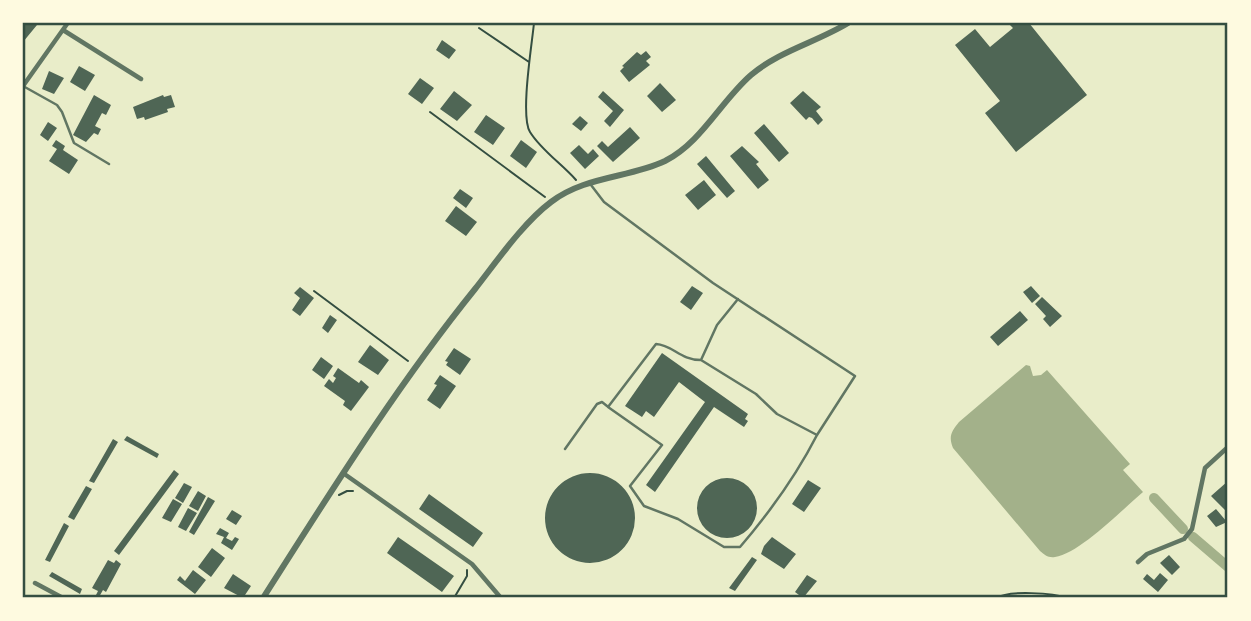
<svg xmlns="http://www.w3.org/2000/svg" width="1251" height="621" viewBox="0 0 1251 621" font-family="Rubik,sans-serif">
<style>
.water{fill:#a3b18a}
.lines{fill:none;stroke-linecap:round;stroke-linejoin:round}
.canal{stroke:#a3b18a;stroke-width:10}
.building{fill:#4f6655}
.path{stroke:#344e41;stroke-width:2}
.service{stroke:#617663;stroke-width:2.5}
.minor{stroke:#617663;stroke-width:4.5}
.tertiary{stroke:#617663;stroke-width:6}
.neatline{fill:none;stroke:#344e41;stroke-width:2.5}
</style>
<rect width="100%" height="100%" fill="#e9edc9"/>
<path class="water" d="M1026,365l4,1 3,10 8,-1 6,-5 83,94 -7,6 20,22c-20,17 -64,62 -88,65 -7,1 -10,-2 -15,-6l-87,-103c-5,-12 -1,-17 6,-26z"/>
<g class="lines">
<path class="canal" d="M1154,498l29,31
M1193,537l35,30"/>
</g>
<path class="building" d="M23,23l14,2 -14,17z
M1008,23h21l58,72 -71,57 -31,-39 15,-12 -45,-56 20,-16 15,18 23,-19z
M442,40l14,10 -7,9 -13,-9z
M646,51l5,6 -5,4 4,4 -21,17 -9,-11 4,-4 -2,-1 15,-14 4,3z
M79,66l16,9 -10,16 -15,-9z
M49,71l15,7 -10,16 -12,-5z
M420,78l14,10 -12,16 -14,-10z
M660,83l16,17 -14,12 -15,-16z
M454,91l18,14 -15,16 -17,-12z
M603,91l21,19 -14,17 -6,-6 9,-10 -15,-14z
M803,91l18,16 -5,4 7,9 -5,5 -6,-7 -3,-1 -3,3 -16,-17z
M94,95l17,10 -5,10 -4,-2 -7,13 6,3 -3,6 -4,-2 -8,9 -13,-7z
M163,95l1,2 7,-2 4,12 -8,2 1,3 -23,8 -1,-3 -7,2 -4,-12z
M486,115l19,13 -12,17 -19,-13z
M580,116l8,7 -7,8 -9,-7z
M48,122l9,6 -9,13 -8,-6z
M764,124l25,29 -10,9 -25,-29z
M630,127l10,11 -27,24 -16,-16 5,-5 6,6z
M56,140l9,6 -2,4 15,10 -9,14 -20,-13 8,-12 -5,-3z
M521,140l16,12 -11,16 -16,-12z
M579,145l9,9 5,-5 6,7 -14,13 -15,-16z
M742,146l17,16 -3,2 13,16 -11,9 -28,-33z
M706,156l29,35 -8,7 -30,-34z
M704,180l12,15 -18,15 -13,-15z
M460,189l13,9 -7,10 -13,-10z
M456,206l21,16 -11,14 -21,-15z
M692,286l11,7 -12,17 -11,-8z
M1031,286l9,10 -8,7 -9,-11z
M300,287l14,11 -14,18 -8,-6 8,-12 -6,-5z
M1042,297l20,19 -12,11 -7,-8 3,-3 -11,-12z
M1020,311l8,9 -30,26 -8,-9z
M330,315l7,5 -9,13 -6,-5z
M370,345l19,15 -11,15 -20,-13z
M454,348l17,11 -11,16 -14,-10 2,-3 -3,-1z
M662,353l86,61 -3,5 3,2 -4,6 -30,-20 -59,85 -9,-7 59,-83 -26,-20 -25,35 -8,-6 -4,6 -17,-11z
M321,357l12,9 -9,13 -12,-9z
M338,368l21,15 2,-3 8,7 -18,24 -8,-6 2,-4 -21,-15 5,-7 4,4 3,-5 -3,-2z
M440,375l16,11 -16,23 -13,-9 10,-15 -3,-1z
M127,436l32,18 -2,4 -33,-18z
M113,439l5,3 -24,41 -5,-2z
M174,470l5,4 -60,81 -5,-4z
M545 518a45 45 0 1 1 90 0a45 45 0 1 1-90 0Z
M697 508a30 30 0 1 1 60 0a30 30 0 1 1-60 0Z
M808,480l13,8 -17,24 -12,-8z
M1228,481v32l-17,-17z
M184,483l8,4 -9,16 -8,-5z
M86,486l6,3 -18,31 -6,-3z
M198,491l8,5 -8,15 -9,-5z
M429,494l54,39 -10,14 -54,-38z
M208,497l7,4 -21,34 -5,-3z
M173,499l9,5 -11,18 -9,-4z
M188,508l9,5 -11,18 -8,-4z
M1216,509l11,13 -11,5 -9,-11z
M232,510l10,6 -6,9 -10,-6z
M64,523l5,3 -19,36 -5,-2z
M220,528l9,5 -3,5 6,3 3,-4 4,2 -7,11 -11,-7 3,-6 -8,-3z
M398,537l56,39 -12,16 -55,-39z
M772,537l24,17 -12,15 -23,-15 3,-8z
M212,548l13,10 -14,19 -13,-10z
M1169,555l11,12 -8,8 -12,-12z
M752,557l5,3 -22,31 -6,-3z
M108,560l6,3 2,-3 5,4 -15,28 -3,-2 -4,7 -3,-2 2,-4 -6,-3z
M193,570l13,10 -11,14 -18,-14 3,-4 5,5z
M52,572l30,17 -2,5 -31,-18z
M1160,573l8,7 -10,12 -15,-13 4,-5 7,6z
M233,574l18,12 -8,12 -19,-10z
M807,575l10,6 -14,17 -8,-6z"/>
<g class="lines">
<path class="path" d="M534,23c-2,21 -14,93 -4,109 11,18 32,32 46,48
M479,28l50,34
M430,112l115,85
M314,291l94,70
M339,495l8,-4h6
M454,598l13,-22v-6
M997,598c11,-8 57,-5 70,0"/>
<path class="service" d="M23,86l34,19 5,7 12,31 35,21
M591,185l13,17 109,81 142,93 -38,59 -40,-21 -21,-20 -55,-34 16,-35 21,-26
M701,360c-21,0 -28,-15 -45,-16l-48,63 54,38 -32,41 14,20 34,13 46,28h16c30,-35 56,-71 77,-112
M565,449l32,-45 5,-2 5,4"/>
<path class="minor" d="M63,30l78,49
M23,86l44,-62
M343,473l129,91 29,34
M1138,562l9,-8 37,-15 8,-10 13,-61 23,-21
M35,583l28,15"/>
<path class="tertiary" d="M263,598c67,-105 133,-211 212,-309 22,-28 48,-66 76,-87 34,-26 78,-24 114,-41 36,-18 56,-60 86,-86 28,-24 66,-33 97,-52"/>
</g>
<rect width="1251" height="621" fill="none" stroke="#fefae0" stroke-width="49"/>
<rect x="24" y="24" width="1202" height="572" class="neatline"/>
</svg>
